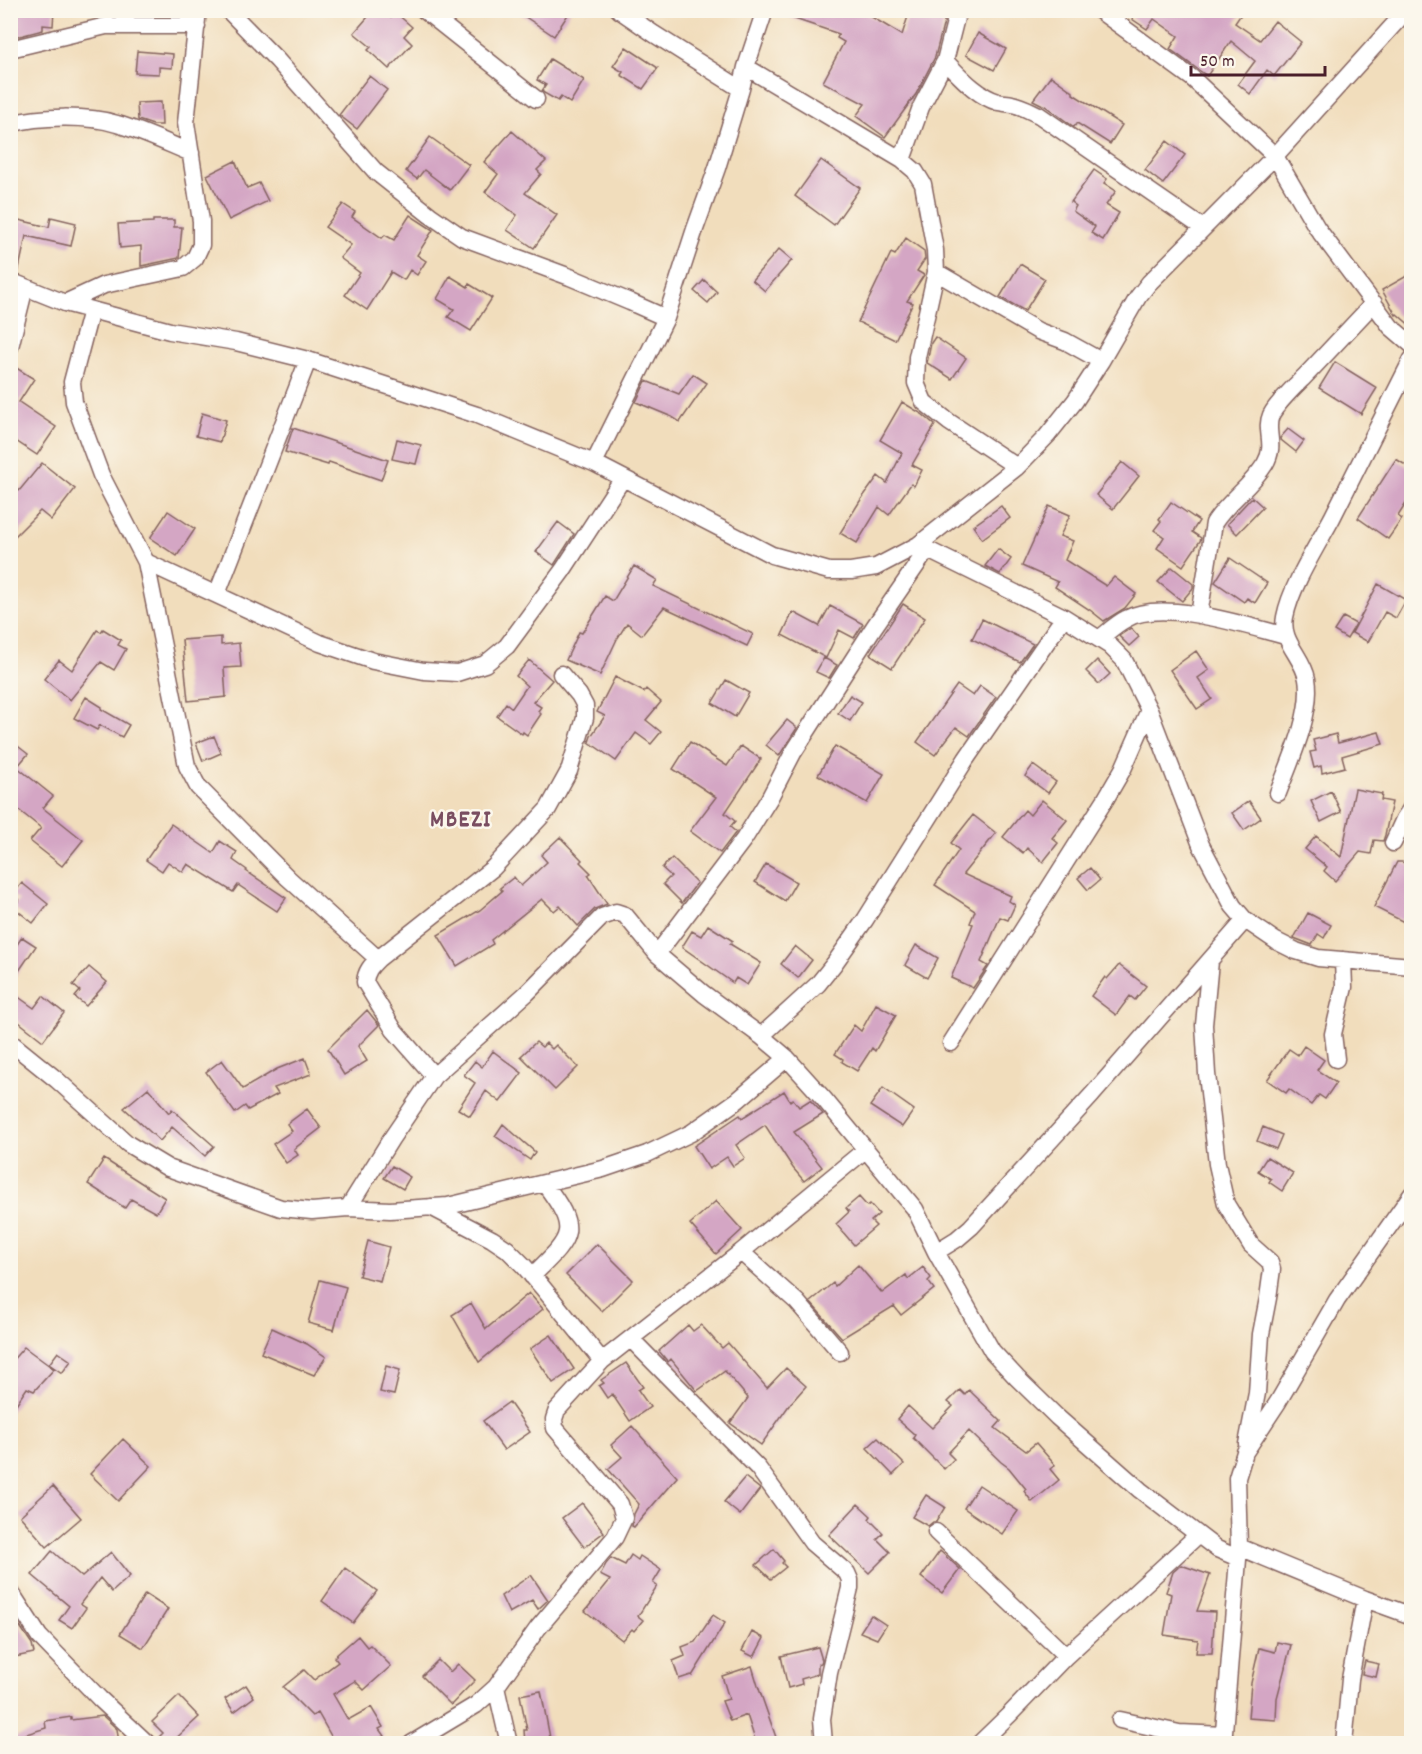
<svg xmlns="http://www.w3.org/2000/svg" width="1422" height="1754" viewBox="0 0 1422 1754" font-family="Dekko,sans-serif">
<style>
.building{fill:#d4a6c4}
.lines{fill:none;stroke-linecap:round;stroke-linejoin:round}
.minor-casing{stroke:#84625e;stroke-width:19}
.minor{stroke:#fff;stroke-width:16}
.labels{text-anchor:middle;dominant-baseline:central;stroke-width:5;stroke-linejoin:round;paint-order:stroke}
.district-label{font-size:24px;font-weight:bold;letter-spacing:1.5px;fill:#7a4e61;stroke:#fbf7ec}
</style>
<rect width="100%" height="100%" fill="#fbf7ec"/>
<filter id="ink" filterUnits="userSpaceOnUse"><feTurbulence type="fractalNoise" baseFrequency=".0167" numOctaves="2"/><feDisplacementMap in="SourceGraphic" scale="12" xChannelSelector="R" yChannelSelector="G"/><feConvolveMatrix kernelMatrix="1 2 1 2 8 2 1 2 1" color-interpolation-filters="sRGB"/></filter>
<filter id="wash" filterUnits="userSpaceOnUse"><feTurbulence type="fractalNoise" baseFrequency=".008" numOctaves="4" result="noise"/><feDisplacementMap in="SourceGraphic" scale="24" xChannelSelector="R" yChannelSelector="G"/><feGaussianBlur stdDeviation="1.35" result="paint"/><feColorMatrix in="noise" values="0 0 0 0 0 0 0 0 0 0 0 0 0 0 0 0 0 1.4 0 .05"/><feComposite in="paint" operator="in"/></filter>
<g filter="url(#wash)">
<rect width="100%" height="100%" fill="#f1ddbc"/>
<g id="blocks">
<path class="building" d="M10,10h44l-1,16 -10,-1v5l-23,6 -10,-1z
M374,10h10l7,7 4,-5 17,15 -8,9 8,8 -23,25 -21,-19 3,-3 -17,-14z
M515,10h56l-17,26z
M778,10h82l42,25 8,-25h37l-12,47 -19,37 -31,43 -29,-21 9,-12 -42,-22 21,-40 -7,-4 2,-4 -62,-21z
M1138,10h106l-9,13 25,17 15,-19 26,21 -27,34 -7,-6 -17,24 -12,-10 17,-23 -24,-20 -24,35 -37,-27 8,-13 -24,-17 -7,10 -15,-10z
M978,33l28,16 -12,21 -28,-15z
M626,47l32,21 -15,21 -22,-14 2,-3 -10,-6z
M137,51l36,3 -1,14 -13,-1v7l-24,-1z
M550,59l34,21 -14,23 -9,-6 -3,4 -14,-8 -2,-2 4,-6 -9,-5z
M369,76l18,14 -30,39 -18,-14z
M1051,76l22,16v2l49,31 -12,19 -33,-21 -3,4 -29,-21 -12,-6z
M161,102l1,23h-9l-15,-5 -1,-17z
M512,131l34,30 -9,9 4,4 -16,19 32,22 -23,33 -27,-18 10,-15 -32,-23 13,-18 -14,-12z
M430,137l39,28 -19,25 -26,-20 -7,9 -11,-8z
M1167,141l18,14 -22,29 -18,-14z
M821,160l39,28 -26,37 -39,-29z
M235,161l12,27 12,-5 9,18 -39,19 -22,-45z
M1094,170l13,9 -3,4 12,8 -10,14 13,8 -16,27 -12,-7 4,-6 -22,-16 3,-5 -5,-4z
M343,204l12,8 -3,5 30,21 3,-3 9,5 16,-25 23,15 -16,25 9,6 -9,14 -7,-5 -6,10 -13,-8 -24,38 -22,-15 15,-22 -20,-15 11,-13 -26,-18z
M51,217l25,6 -5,23 -45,-10 -8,37 -8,-2v-53l39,9z
M153,220h21v7h8l-3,31 -38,8v-20l-21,2 -2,-24 35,-2z
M906,238l18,13 1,8 -8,12 7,4 -17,26 6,2 -18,37 -37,-18 33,-69 4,2z
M779,249l13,11 -27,31 -13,-11z
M1020,264l25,15 -20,32 -25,-14z
M1412,273v54l-15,-13 -1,1 -14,-25z
M450,276l18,11 1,-3 23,14 -21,33 -23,-14 6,-8 -17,-10z
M704,280l13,12 -9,11 -14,-12z
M935,337l31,21 -14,21 -25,-16 4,-20z
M1335,362l42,26 -16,26 -42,-26z
M10,364l24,15 -15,23 37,25 -19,28 -27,-18z
M693,374l14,9 -27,39 -8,-5 -36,-15 10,-21 33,13z
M902,402l20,12 13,11 -23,40 10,5 -8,16 -3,-2 -22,31 -10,-8 -22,36 -17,-10 20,-32 18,-25 9,7 15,-30 -22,-13z
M202,413l24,7 -6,22 -24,-6z
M293,428l95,32 -7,20 -52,-18 -1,3 -43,-13z
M1288,429l16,12 -8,11 -15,-12 -1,-2z
M397,439l24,6 -5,19 -24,-5z
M1396,459l16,10v25l-14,22 4,3 -14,20 -30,-21z
M1122,462l17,14 -26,33 -17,-14z
M42,463l33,26 -24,31 -11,-9 -30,30v-58l9,8z
M1252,497l11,10 -26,27 -10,-10z
M1171,502l28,19 -7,11 9,6 -1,3 -17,25 -26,-18 7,-11 -10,-7 7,-9 -2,-2z
M1001,506l9,12 -28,21 -9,-13z
M1049,506l21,9 -10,21 13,5 -8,19 41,26 8,-9 22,17 -11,14 -21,13 -14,-11 -35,-23 3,-5 -36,-16z
M168,511l27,18 -18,27 -27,-18z
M558,522l16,12 -20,31 -18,-13z
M998,549l13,10 -11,15 -15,-8z
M1230,558l37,25 -12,20 -8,-5 -3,4 -29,-20z
M634,566l23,14 -4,6 100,48 -6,12 -83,-39 -22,28 -15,-12 -10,16 -17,36 -34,-15 13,-28 3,1 23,-37 8,5z
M1172,567l21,17v4l-11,13 -24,-19z
M1378,584l28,16 -10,18 -11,-6 -17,30 -16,-9z
M903,604l22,14 -33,50 -22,-14z
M830,606l33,18 -9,14 -15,-8 -13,28 -44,-23 11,-23 26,14z
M1343,617l13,7 -9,15 -13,-8z
M982,619l51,25 -13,18 -48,-23z
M1131,628l8,9 -10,9 -10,-10z
M103,629l18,11 -3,5 8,4 -12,21 -13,-8 -31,38 -26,-21 15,-19 13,10 25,-40 4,2z
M221,637v8l18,-2 2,24 -17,1 2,29 -38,4 -6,-61z
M1196,651l13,19 -11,8 14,21 -15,10 -27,-39z
M824,658l13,7 -8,13 -13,-6z
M529,660l23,20 -19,22 8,5 -3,4 3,3 -14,21 -4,-3 -1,2 -25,-18 9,-13 6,5 15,-22 -11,-10z
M1097,660l13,14 -11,10 -13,-13z
M615,677l29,15 2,-3 15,13 -15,18 15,12 -10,12 -15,-11 -20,28 -27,-19 2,-6 14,-20 -8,-4z
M726,680l23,13 -14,24 -23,-14z
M957,685l16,11 7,-10 16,11 -27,39 -13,-9 -21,28 -18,-13z
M850,695l12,7 -12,19 -12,-8z
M86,697l16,10 -1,2 28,16 -7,12 -22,-12 -3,5 -23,-12z
M787,720l10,8 -18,28 -13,-11z
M1379,732l4,12 -41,12 3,11 -23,6 -1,-7 -7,2 -4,-16 6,-1 -3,-11 23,-6 2,9z
M214,736l7,17 -18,8 -7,-18z
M10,740l18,14 -11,13 36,29 -10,12 40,32 -21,26 -32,-25 11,-13 -31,-25z
M690,742l37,24 14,-20 20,13 -36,54 10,8 -5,6 6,5 -16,21 -30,-22 26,-34 -43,-28z
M835,746l49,28 -17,29 -49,-28z
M1033,765l23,17 -8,11 -23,-17z
M1355,789l27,5 -1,6 11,2 -7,33 -2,6 -9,-1 -3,14 -11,-2 -25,29 -11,-10 3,-4 -22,-18 11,-13 25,21z
M1331,791l10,21 -20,10 -10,-21z
M1042,800l25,20 -15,18 6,5 -15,19 -16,-14 -4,5 -20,-16 22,-27 5,5z
M1249,801l12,17 -17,12 -12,-17z
M973,815l23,18 -33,41 48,22 -2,5 6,4 -7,15 -8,-3 -19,45 7,4 -15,22 -22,-10 22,-54 -3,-1 5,-12 -40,-26 24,-35 -8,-7z
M171,824l42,29 7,-12 17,11 -4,8 14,10 -1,1 40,27 -9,13 -39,-26 -5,7 -45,-28 -5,8 -15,-10 -6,9 -16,-11z
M560,837l22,23 -2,2 11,11 -3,2 19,29 -12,5 -17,17 -18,-20 -6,5 -12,-12 -51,41 2,4 -36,22 -19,-31 42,-25 22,-19 -2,-3 14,-11 7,9 26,-24 -6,-7z
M672,858l25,25 -15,20 -19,-19 8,-8 -9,-8z
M1397,862h5l10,4v60l-38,-19z
M766,864l30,18 -11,19 -30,-19z
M1090,868l10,12 -12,10 -10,-12z
M22,883l26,21 -15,19 -20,-16 6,-7 -7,-5z
M1308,913l23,12 -7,13 -6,-4 -6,11 -18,-7z
M708,925l25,16 -3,3 31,19 -14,22 -11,-7 -3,5 -51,-36 10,-16 9,5z
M22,937l14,9 -26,38v-29z
M916,945l22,13 -11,20 -22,-13z
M795,946l17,14 -14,18 -17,-14z
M1119,965l27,21 -11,14 -5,-4 -14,19 -25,-19 14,-19 2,2z
M89,967l18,15 -21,24 -11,-9 5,-6 -7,-6z
M10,991l24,17 9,-12 21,17 -21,28 -33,-26z
M876,1004l20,11 -21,36 -3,-3 -15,23 -15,-9 1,-3 -8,-5 19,-29 7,6z
M367,1010l12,15 -21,21 9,15 -23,14 -16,-26z
M536,1042l6,5 4,-4 6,6 4,-4 22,22 -23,23 -34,-34z
M1304,1046l20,14 -7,10 19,13 -11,16 -6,-4 -8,10 -22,-16 -3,4 -19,-13 22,-31 9,6z
M493,1051l29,22 -22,29 -14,-11 -16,25 -12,-7 17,-26 -11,-8 11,-14 7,6z
M305,1058l6,16 -37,14 4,6 -30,16 -3,-4 -10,7 -29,-41 16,-12 21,29 34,-20z
M148,1088l21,25 3,-4 42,37 -9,10 -33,-29 -12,14 -36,-33z
M883,1088l31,22 -12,17 -32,-21z
M784,1091l6,10 3,-2 6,8 11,-7 13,14 -29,18 28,35 -18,14 -11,-13 -28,-43 -29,20 9,13 -12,8 -6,-9 -18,12 -15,-23 46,-31 2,3z
M307,1109l14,19 -27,21 4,6 -12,8 -13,-19 19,-13 -5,-7z
M503,1124l32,28 -5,8 -35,-24z
M1263,1127l19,8 -6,14 -19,-8z
M1267,1157l26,16 -11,18 -13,-9 2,-3 -13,-8z
M104,1159l61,39 -9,15 -25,-14 -6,9 -37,-24z
M392,1166l18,11 -7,12 -19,-11z
M859,1197l8,9 3,-2 9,10 -8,7 5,5 -22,19 -18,-21 13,-12 -3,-4z
M716,1201l26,29 -26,24 -26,-30z
M368,1241l21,6 -9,34 -21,-5z
M597,1244l36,36 -31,31 -36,-36z
M858,1265l24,28 24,-18 2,4 15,-12 8,11 -3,3 6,8 -33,26 -7,-9 -52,32 -32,-36 23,-19 2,3z
M320,1280l26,7 -12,43 -26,-7z
M529,1293l14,16 -64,53 -27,-47 19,-12 15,26z
M688,1325l5,6 8,-6 21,23 6,-5 39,45 19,-20 20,18 -16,18 -29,41 -31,-22 18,-25 -23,-27 -28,20 -26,-32 -3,3 -9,-11z
M272,1328l35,16 19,13 -12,18 -53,-22z
M551,1335l23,34 -21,14 -23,-34z
M24,1347l30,22 -20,22 -7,-3 -17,25v-50z
M58,1352l13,9 -9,12 -13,-9z
M626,1363l17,24 -5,3 12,17 -20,14 -18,-27 -5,4 -8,-12 5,-3 -3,-3z
M386,1366l14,4 -6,25 -14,-3z
M960,1390l5,5 4,-5 32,31 -6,7 31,23 10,-8 19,22 -5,4 9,11 -27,22 -8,-11 2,-2 -17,-21 -8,-6 -32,-31 -21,22 6,6 -10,10 -31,-31 2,-3 -18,-16 11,-13 24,22 21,-22 -5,-4z
M509,1402l21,30 -26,18 -21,-29z
M632,1426l45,51 -43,50 -2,-1 2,-12 5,-10 -31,-35 14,-12 -11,-12z
M878,1438l26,26 -11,11 -26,-27z
M123,1439l28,27 -33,35 -28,-27z
M745,1477l15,12 -20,26 -16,-13z
M979,1485l39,26 -16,23 -38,-26z
M53,1486l28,32 -34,29 -27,-31z
M926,1495l19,12 -9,15h-3l-5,4 -16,-9z
M582,1503l22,29 -20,15 -22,-29z
M858,1504l13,12 -2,3 14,14 -6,6 13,13 -21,21 -40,-38z
M774,1549l10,12 -2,2 4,4 -15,12 -15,-14z
M52,1551l30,26 29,-25 19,24 -18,16 -12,-14 -20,26 6,4 -14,20 -13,-8 10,-14 -37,-31z
M940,1551l20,18 -18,24 -21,-16z
M631,1555l7,5 2,-4 21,14 -8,13 4,3 -19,30 5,4 -9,11 -2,-2 -10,11 -37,-29 25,-31 -10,-5 6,-11 5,-6 14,7z
M1181,1565l29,10 -13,36 18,1 -3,41h-16l2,-13 -34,-5 7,-41 -5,-2 7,-20z
M345,1568l32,23 -24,32 -31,-22z
M531,1575l17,25 -10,9 -6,-9 -23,13 -8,-17z
M145,1594l23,15 -25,39 -23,-14z
M713,1615l12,8 -33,53 -1,-1 -12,4 -6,-18 12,-5 -3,-9 13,-5z
M871,1615l15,10 -9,14 -17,-7z
M17,1622l15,22 2,9 -24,5v-35z
M752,1632l12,6 -10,19 -12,-6z
M358,1636l9,11 3,-2 21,21 -27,24 -9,-9 -22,13 15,26 23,-13 12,20 -4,2 5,7 -13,7h-36l-17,-30 -6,3 -29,-29 21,-17 10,10 24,-18 -4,-5z
M1277,1642l14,3 -14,53 -1,22 -28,-2 3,-35 8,-35 16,4z
M818,1647l4,13 -1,3 -3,1v10l-17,5 1,5 -14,4 -7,-32z
M438,1660l12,12 8,-8 17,16 -24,25 -29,-29z
M1365,1661l14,3 -3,13 -14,-3z
M752,1666l6,20 20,57h-22l-9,-28 -17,6 -8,-20 7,-2 -7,-23z
M246,1685l8,12 -20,15 -9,-13z
M541,1691l10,52h-26l-1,-13h3l-7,-35z
M179,1696l20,21 -28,26h-13l-1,-4 6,-6 -11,-11z
M103,1716l14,13 2,14h-38v-2l-16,2h-55v-4l36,-11 -1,-7 26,-4v3z"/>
</g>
</g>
<g filter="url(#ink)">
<use href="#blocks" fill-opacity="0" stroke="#84625e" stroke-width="1.5"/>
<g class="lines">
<g class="minor-casing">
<path id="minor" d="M228,10l49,50 99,112 54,43 32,22 108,40 60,25 36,16
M424,10l112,89
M619,10l35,24 87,55
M1099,10l93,68 83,78 42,72 74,99 21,18
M10,49l96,-23h91
M945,61c15,15 32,35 53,41 5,1 10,1 14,2 10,2 18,7 27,11l164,113
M746,67l156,93 13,11 8,13 12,66 1,22 -19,85 -1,26 8,19 25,20 68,45
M10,124c29,-8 78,-9 107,0 25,7 50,19 74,29
M902,160l19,-53 24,-46 13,-51
M936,272l102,59 27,10 36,20
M10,281l55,22 105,28 66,11 72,18 169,55 117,48 178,92 57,16h22l25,-4 42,-22 99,-78 30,-31 28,-35 26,-40 37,-64 11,-14 126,-127 132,-146
M65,303l39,-18 79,-17 12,-10 6,-13v-24l-15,-98 12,-113
M91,310l-19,72 2,20 27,73 45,87 41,204 11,21 90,91 90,81
M10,347l15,-60
M594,463l72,-145 29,-89 22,-61 24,-79 5,-22 19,-57
M918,545l146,72 46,29 14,14 25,50 52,135 32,61 12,14 31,21 20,10 22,7 94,8
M146,562l174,81 53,18 51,10 33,2 28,-9 22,-18 56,-76 60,-92
M217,594l91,-234
M1199,615l15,-92c14,-22 36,-35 51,-59 12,-20 -1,-33 6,-49 6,-12 24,-29 33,-38 24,-25 47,-50 70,-74
M1099,639c9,-7 17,-15 27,-20 36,-21 120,7 160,17
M1278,793c12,-31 35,-81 29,-114 -4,-23 -27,-37 -22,-62 6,-31 32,-71 47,-99 27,-53 53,-106 80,-159
M1393,843l11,-24 8,-12
M657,954l87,-115 25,-40 24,-46 81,-126 53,-77
M1210,961l-6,64 3,49 10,90 9,40 25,41 19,17 2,7 -4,29 -7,36 -4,59 -10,51
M761,1036l57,-52 16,-20 31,-44 101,-161 98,-142
M10,1042l47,38 71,64 40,24 113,40 31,3 36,-3 42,2 58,-4 155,-37 44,-15 44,-21 47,-33 49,-42
M951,1043l154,-243 18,-31 26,-59
M1336,1059l-3,-25 11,-47 -1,-27
M434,1076l-40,-46 -29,-48c1,-11 6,-16 13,-23l115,-91 55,-59 21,-38 16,-53v-12l-6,-11 -18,-21
M431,1207l61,32 15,10 16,16 20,23 59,73
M348,1208l43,-69 43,-63 93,-83 75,-76 14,-5 9,3 32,39 47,40 57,42 26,22 37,41 91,110 21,43 56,99 25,27 40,39 83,73 77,59 21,9
M741,1252l56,50 43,50
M936,1252l21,-13 14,-12 121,-132 153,-175
M532,1276c41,-40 48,-45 12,-93
M631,1339l127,129 54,75 35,30 3,7v8l-21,85 -7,46 2,25
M936,1532l130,124
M1239,1547l126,52 47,17
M10,1591l29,45 61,63 48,45
M496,1687l13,57
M1120,1720l59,13 45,2
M411,1744l65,-39 20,-18 42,-59 77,-91 9,-19 -4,-14 -65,-76 -1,-9 3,-9 45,-49 139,-109 124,-102
M979,1744l31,-30 56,-58 132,-121
M1223,1744l16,-197 -2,-69 8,-26 33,-50 59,-102 75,-106
M1344,1744l6,-65 15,-80"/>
</g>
<use href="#minor" class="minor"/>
</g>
</g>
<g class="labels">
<g class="district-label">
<text x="461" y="821">MBEZI</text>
</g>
</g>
<rect width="1422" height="1754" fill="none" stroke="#fbf7ec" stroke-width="36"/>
<path d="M1191 66v9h134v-9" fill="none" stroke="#4a1f2b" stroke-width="3"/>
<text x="1200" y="66" font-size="18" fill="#4a1f2b" stroke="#fbf7ec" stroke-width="4.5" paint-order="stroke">50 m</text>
</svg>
